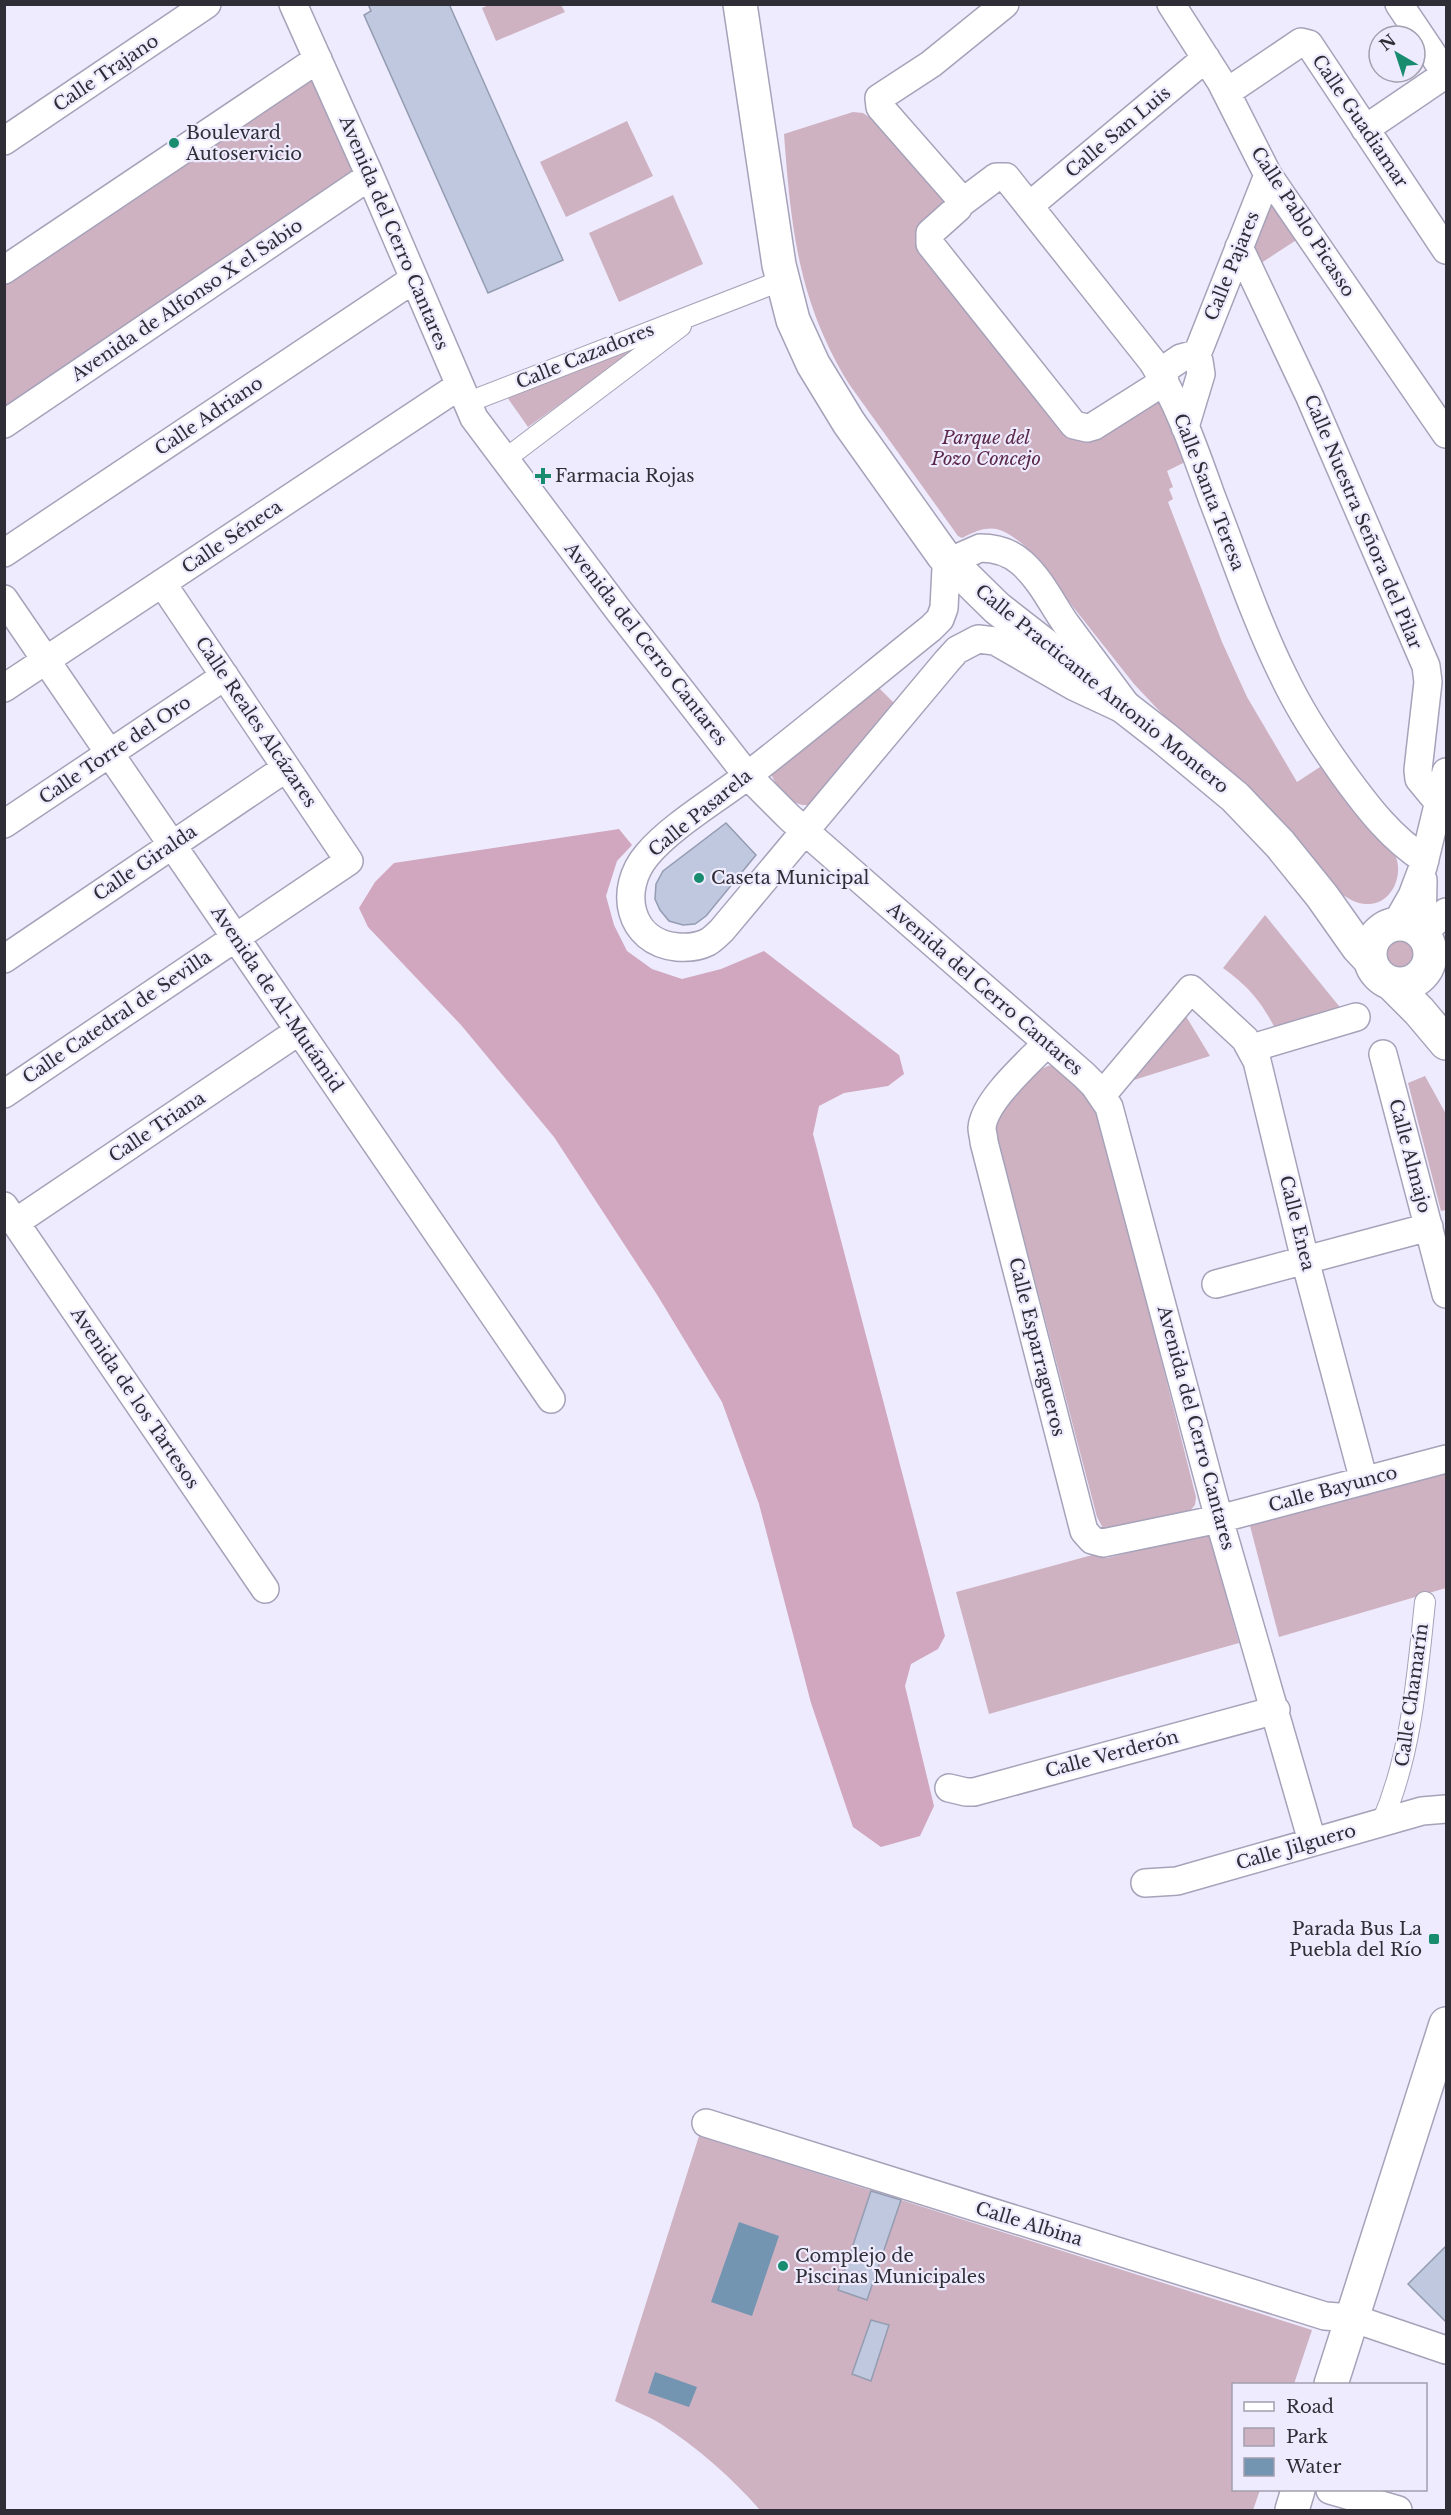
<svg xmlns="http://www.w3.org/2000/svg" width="1451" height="2515" viewBox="0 0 1451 2515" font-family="'Libre Baskerville',serif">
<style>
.green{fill:#ceb2c1}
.forest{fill:#d0a7be}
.water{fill:#7395b1}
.building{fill:#bfc8de;stroke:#949cb2;stroke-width:1.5}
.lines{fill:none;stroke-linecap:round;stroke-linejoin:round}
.pedestrian-casing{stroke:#a6a2b9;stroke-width:22}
.minor-casing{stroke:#a6a2b9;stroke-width:30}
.secondary-casing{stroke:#a6a2b9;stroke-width:36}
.pedestrian{stroke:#fff;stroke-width:20}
.minor{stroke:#fff;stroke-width:27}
.secondary{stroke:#fff;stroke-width:33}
.poi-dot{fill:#178c6e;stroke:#eeebfe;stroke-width:2}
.labels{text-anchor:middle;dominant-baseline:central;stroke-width:4.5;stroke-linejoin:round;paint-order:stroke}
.street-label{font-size:18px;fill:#2f2d36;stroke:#eeebfe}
.poi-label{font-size:18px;fill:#2f2d36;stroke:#eeebfe;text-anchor:start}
.park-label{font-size:18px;font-style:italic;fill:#5c2849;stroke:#eeebfe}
</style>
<rect width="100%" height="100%" fill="#eeebfe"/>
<path class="green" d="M491,4l70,1 4,7 -69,29 -14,-33z
M313,77l41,96 -349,237v-127z
M853,112l10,1 14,9 70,79 -28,25 147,203 91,-28 8,6 20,55 -18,9 6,16 -4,2 4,10 -5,3 54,140 25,55 50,85 26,-17 73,92c7,19 -4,46 -27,47 -12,1 -21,-6 -31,-12l-93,-103 -79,-71 -32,-34 -109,-138c-25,-20 -34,-23 -63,-8l-4,-2 -109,-152c-51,-83 -58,-156 -65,-250z
M627,121l26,55 -87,41 -26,-55z
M673,195l30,69 -84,38 -30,-69z
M1270,200l31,37 -46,30 -5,-16z
M643,344l-115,83 -21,-30z
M876,685l20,20 -82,99c-22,6 -37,-14 -44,-33z
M1265,915l78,96 -68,17c-15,-28 -26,-41 -52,-60z
M1382 955a19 19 0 1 1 38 0a19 19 0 1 1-38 0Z
M1181,1008l29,48 -76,24 -4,-9z
M1052,1065l13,6 32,35 99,391 -1,8 -6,7 -84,20 -8,-15 -101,-385c1,-4 1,-10 2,-14 6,-17 36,-50 54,-53z
M1425,1076l21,38v96l-5,1 -33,-128z
M1446,1474v114l-167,49 -30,-115z
M1209,1533l30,110 -250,71 -33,-122 140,-38 11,4z
M699,2136l613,194 -18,54h-60v106h26l-7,20h-493c-28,-32 -62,-62 -99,-86 -14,-9 -31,-15 -46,-23z"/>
<path class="forest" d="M619,829l13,16 -15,16 -11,35 8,29 13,26 25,18 30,10 39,-10 43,-18 135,104 5,19 -16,12 -44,7 -25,13 -6,28 132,502 -7,13 -27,15 -6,22 29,120 -14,30 -39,11 -28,-20 -42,-124 -52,-199 -37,-102 -66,-109 -102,-156 -93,-112 -93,-98 -9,-19 16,-26 19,-19z"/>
<path class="water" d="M739,2222l40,14 -27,80 -41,-14z
M655,2372l42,15 -8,20 -41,-14z"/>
<path class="building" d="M368,4h81l114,256 -75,33 -124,-278 7,-4z
M726,823l30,32 -50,61 -11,8 -12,1 -14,-4 -9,-11 -5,-11 1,-15 7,-13z
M871,2191l30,9 -34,100 -29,-10z
M1446,2246v76l-38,-38z
M871,2320l18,5 -18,56 -19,-7z"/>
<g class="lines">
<g class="pedestrian-casing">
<path id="pedestrian" d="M466,403l317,-123
M504,460l177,-134
M1382,1822c30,-70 35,-145 43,-220"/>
</g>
<g class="minor-casing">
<path id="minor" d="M293,4l77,172 104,242 145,193 128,164 43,43 294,257 10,10 15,22 110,412 93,322
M1005,4l-74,60 -52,34 1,9 78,89v12l-28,25v11l144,181 13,3 7,-2 71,-45
M1171,4l50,78 47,93 178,259
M1399,4l47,70
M1227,92l74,-50 8,2 137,206
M1365,129l81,-55
M4,141l203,-137
M960,204l36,-27h10l146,184c27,42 43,90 60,137 23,59 43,120 71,177 17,36 38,68 61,100 24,33 47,63 81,85
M1029,206l177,-148
M1239,247l70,148 117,271 2,16 -10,88 1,9 19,23
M4,270l314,-211
M1196,357l72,-182
M1159,373l22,-15 11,-3 7,6 2,13 -16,53
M4,424l366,-248
M980,548c16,0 30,4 42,15 19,17 30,41 44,61 22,30 45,60 67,90l-58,-27 -80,-46 -17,-2 -21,11 -10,11 -225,269c-4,4 -9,9 -14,12 -10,5 -21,6 -31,5 -49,-5 -59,-58 -30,-92 23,-28 70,-56 100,-79 62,-48 123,-99 184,-148l9,-9 4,-11 2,-40 9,-9z
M4,553l410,-274
M4,599l547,800
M4,688l455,-302
M4,824l221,-148
M1396,924l16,-28 11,-29 23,-95
M1422,934l1,-54
M1422,934l24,-22
M4,959l282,-191
M1046,1044c-18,19 -62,57 -64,84 0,4 2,10 2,14l100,389 8,9 11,3 116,-24 227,-60
M1252,1048l104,-31
M1383,1054l63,240
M4,1094l345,-233 -187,-278
M1102,1095l89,-106 54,50 12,22 48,199 59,221
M4,1206l261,383
M16,1222l283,-191
M1216,1284l213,-57
M949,1788l17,4h8l302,-82
M1145,1883l32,-2 245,-70 24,-2
M706,2123l619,193 27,2 94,32
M1330,2490l68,20"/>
</g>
<g class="secondary-casing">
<path id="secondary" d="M740,4l39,261 14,55 20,44 36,59 94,132 54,53 167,130 71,59 45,47 42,52 36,51 13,14
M1370 954a30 30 0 1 1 60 0a30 30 0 1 1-60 0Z
M1391,983l28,28 27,32
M1331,2384l115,-360
M1292,2510l6,-20"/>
</g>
<use href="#pedestrian" class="pedestrian"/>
<use href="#minor" class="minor"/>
<use href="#secondary" class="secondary"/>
</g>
<g class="poi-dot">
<circle cx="174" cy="143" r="6"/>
<path d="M540 467h6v6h6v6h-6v6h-6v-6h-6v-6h6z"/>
<circle cx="699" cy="878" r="6"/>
<rect x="1428" y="1933" width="12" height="12" rx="3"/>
<circle cx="783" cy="2266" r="6"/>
</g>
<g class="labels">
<g class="street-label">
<text transform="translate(106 73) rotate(-34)">Calle Trajano</text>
<text transform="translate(1360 121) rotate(56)">Calle Guadiamar</text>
<text transform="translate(1118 132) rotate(-40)">Calle San Luis</text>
<text transform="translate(1303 222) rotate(57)">Calle Pablo Picasso</text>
<text transform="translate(394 233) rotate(67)">Avenida del Cerro Cantares</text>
<text transform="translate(1232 266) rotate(-68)">Calle Pajares</text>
<text transform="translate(187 300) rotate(-34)">Avenida de Alfonso X el Sabio</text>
<text transform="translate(585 356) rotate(-22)">Calle Cazadores</text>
<text transform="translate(209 416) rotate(-34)">Calle Adriano</text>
<text transform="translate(1209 492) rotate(69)">Calle Santa Teresa</text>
<text transform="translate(1363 522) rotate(67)">Calle Nuestra Señora del Pilar</text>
<text transform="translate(232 537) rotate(-34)">Calle Séneca</text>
<text transform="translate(646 644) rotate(52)">Avenida del Cerro Cantares</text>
<text transform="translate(1102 689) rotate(39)">Calle Practicante Antonio Montero</text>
<text transform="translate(256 722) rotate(56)">Calle Reales Alcázares</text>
<text transform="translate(115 750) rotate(-34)">Calle Torre del Oro</text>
<text transform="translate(700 813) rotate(-39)">Calle Pasarela</text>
<text transform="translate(145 863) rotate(-34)">Calle Giralda</text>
<text transform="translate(985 989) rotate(41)">Avenida del Cerro Cantares</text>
<text transform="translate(277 999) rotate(56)">Avenida de Al-Mutámid</text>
<text transform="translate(117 1017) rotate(-34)">Calle Catedral de Sevilla</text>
<text transform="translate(157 1127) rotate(-34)">Calle Triana</text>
<text transform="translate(1410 1156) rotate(75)">Calle Almajo</text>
<text transform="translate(1297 1223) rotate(76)">Calle Enea</text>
<text transform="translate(1037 1347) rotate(76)">Calle Esparragueros</text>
<text transform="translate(135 1398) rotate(56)">Avenida de los Tartesos</text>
<text transform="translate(1196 1428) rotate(75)">Avenida del Cerro Cantares</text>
<text transform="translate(1333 1489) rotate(-15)">Calle Bayunco</text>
<text transform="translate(1412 1695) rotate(-82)">Calle Chamarín</text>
<text transform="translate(1112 1754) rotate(-15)">Calle Verderón</text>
<text transform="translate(1296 1847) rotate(-16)">Calle Jilguero</text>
<text transform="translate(1029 2224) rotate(17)">Calle Albina</text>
</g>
<g class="poi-label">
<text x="186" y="133">Boulevard<tspan x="186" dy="21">Autoservicio</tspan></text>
<text x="555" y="476">Farmacia Rojas</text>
<text x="711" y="878">Caseta Municipal</text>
<text x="1422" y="1929" text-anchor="end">Parada Bus La<tspan x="1422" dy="21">Puebla del Río</tspan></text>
<text x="795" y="2256">Complejo de<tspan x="795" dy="21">Piscinas Municipales</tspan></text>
</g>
<g class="park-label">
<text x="986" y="438">Parque del<tspan x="986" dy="21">Pozo Concejo</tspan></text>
</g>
</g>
<rect width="1451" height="2515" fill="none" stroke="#2f2d36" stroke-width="12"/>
<rect x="1232" y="2383" width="195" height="108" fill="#eeebfe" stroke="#a29fae" stroke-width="1.5"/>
<rect x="1244" y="2402" width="30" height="9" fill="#ffffff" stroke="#a29fae" stroke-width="1.5"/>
<text x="1286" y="2413" font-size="18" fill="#2f2d36">Road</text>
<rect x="1244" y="2428" width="30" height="18" fill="#ceb2c1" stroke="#a29fae" stroke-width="1.5"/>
<text x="1286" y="2443" font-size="18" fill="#2f2d36">Park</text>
<rect x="1244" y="2458" width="30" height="18" fill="#7395b1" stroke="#a29fae" stroke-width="1.5"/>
<text x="1286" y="2473" font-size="18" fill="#2f2d36">Water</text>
<g transform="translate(1397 54) rotate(321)"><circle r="28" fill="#eeebfe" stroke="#a29fae" stroke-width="1.5"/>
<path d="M0-4.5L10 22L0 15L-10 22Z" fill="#178c6e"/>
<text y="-9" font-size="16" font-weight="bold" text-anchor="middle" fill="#2f2d36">N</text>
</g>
</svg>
